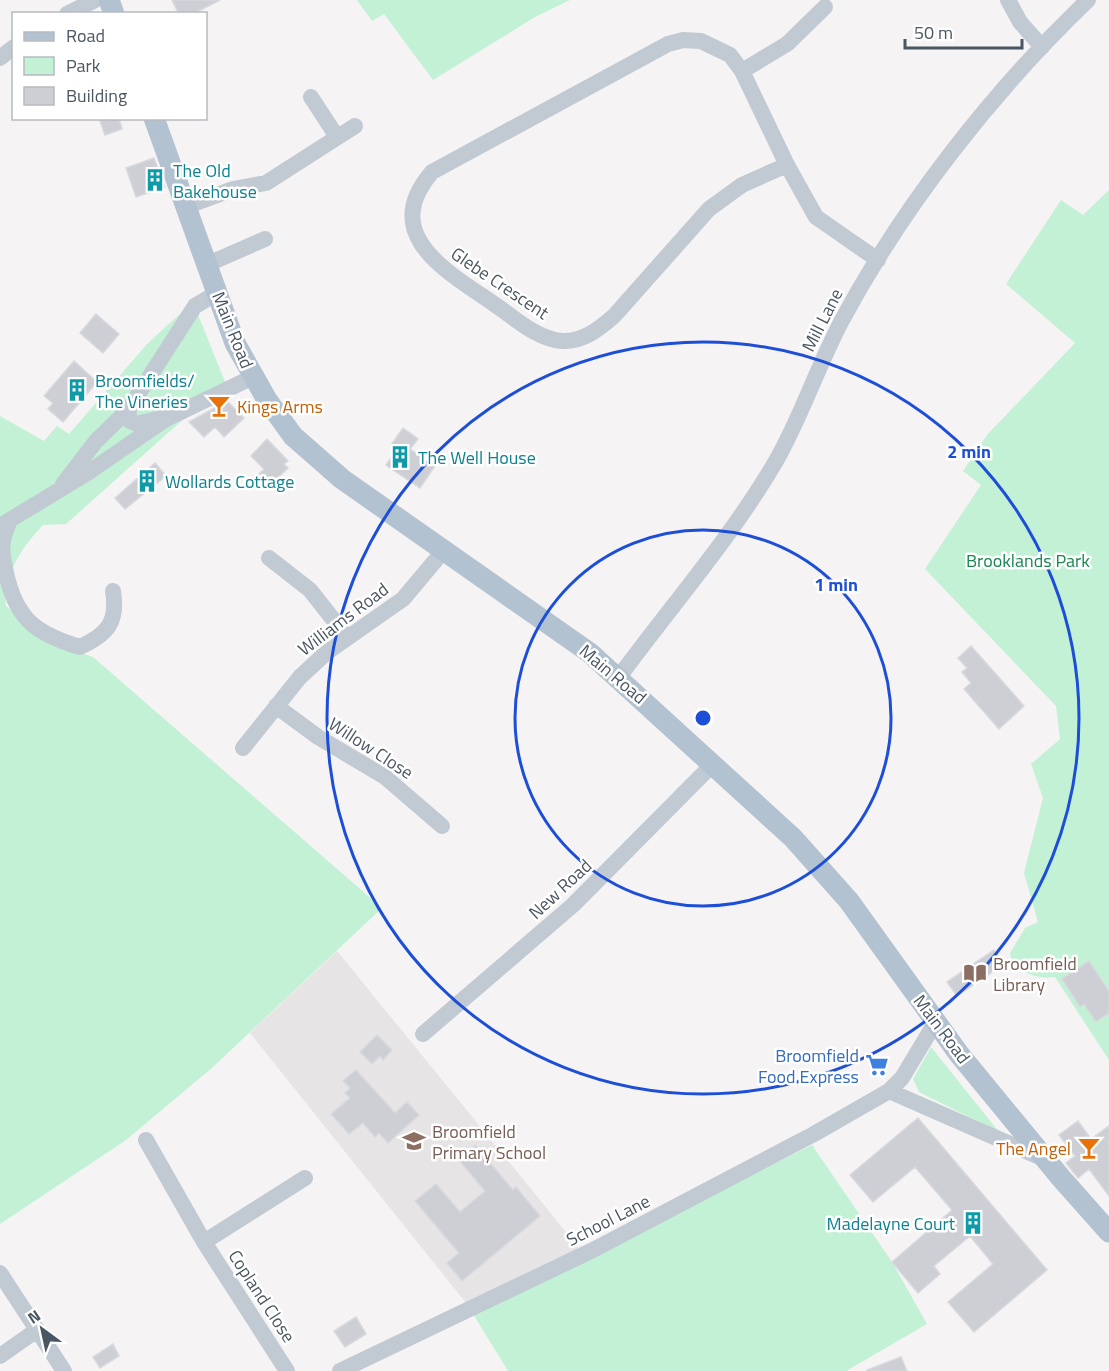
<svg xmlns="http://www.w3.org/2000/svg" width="1109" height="1371" viewBox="0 0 1109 1371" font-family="'Titillium Web',sans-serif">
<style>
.education{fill:#e6e4e5}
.green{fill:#c3f1d5}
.building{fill:#cdcfd5;stroke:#d7d9de;stroke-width:1.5}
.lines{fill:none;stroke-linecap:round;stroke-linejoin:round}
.minor{stroke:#c1cad2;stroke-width:16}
.major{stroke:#b3c2d1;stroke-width:21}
.ring{fill:none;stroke:#1d4ed8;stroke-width:3}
.labels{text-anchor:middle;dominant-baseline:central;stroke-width:5;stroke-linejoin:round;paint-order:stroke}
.culture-label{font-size:18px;fill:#0d838f;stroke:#fff;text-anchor:start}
.street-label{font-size:18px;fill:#4a5661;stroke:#fff}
.food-label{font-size:18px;fill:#c56008;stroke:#fff;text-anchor:start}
.park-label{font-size:18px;fill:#17864f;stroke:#fff}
.education-label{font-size:18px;fill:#785e54;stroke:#fff;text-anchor:start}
.shop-label{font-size:18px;fill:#366cbe;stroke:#fff;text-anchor:end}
.centre{fill:#1d4ed8;stroke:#fff;stroke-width:3}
.ring-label{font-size:18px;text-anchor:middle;font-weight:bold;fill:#1d4ed8;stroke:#fff;stroke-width:5;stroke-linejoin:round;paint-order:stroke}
</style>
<rect width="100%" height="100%" fill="#f5f3f3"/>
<path class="education" d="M337,951l242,297 -113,55 -216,-270z"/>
<path class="green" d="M357,0h213l-35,17 -102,63 -49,-66 -12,7z
M1109,190v870l-54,-83c-19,2 -27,-3 -43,-12l-2,-12 15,-25 13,-6 -14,-49 19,-75 -12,-34 29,-25 -4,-33 -131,-137 56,-84 -18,-14 24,-36 88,-92 -69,-59 55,-84 22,15z
M193,302l32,80 -159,142 -23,1c-21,22 -40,50 -37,81l48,38 39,13 289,251 -169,159 -87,73 -126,84v-808l44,25 13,-15 12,8 79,-91z
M931,1047l68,85 -80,-40 -6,-13z
M812,1145l80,117 35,62 -81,47h-338l-35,-57z"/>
<path class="building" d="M172,0h48l-27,14h-14z
M99,118h20l3,11 -17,6z
M154,158l11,29 -29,10 -10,-29z
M96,314l23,20 -16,19 -23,-20z
M74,361l23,21 -34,40 -15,-13 5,-6 -9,-7z
M227,401l17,17 -20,19 -9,-10 -11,10 -15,-15z
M403,428l15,11 -8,10 25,17 -15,22 -34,-23 11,-16 -6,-4z
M267,439l21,22 -4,3 4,4 -22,21 -11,-11 9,-9 -13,-13z
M155,463l11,13 -41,33 -10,-11z
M971,646l53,60 -25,23 -35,-40 7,-6 -9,-11 5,-4 -9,-10z
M994,950l10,14 -47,32 -10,-14z
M1089,961l20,30v22l-13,9 -12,-18 -4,3 -18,-28z
M377,1035l15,15 -9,10 -3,-4 -8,8 -12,-12z
M356,1070l39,43 12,-11 12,13 -31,28 -9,-10 -4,4 -12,-14 -14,11 -18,-20 19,-16 -5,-5 5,-5 -7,-7z
M918,1118l129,152 -73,62 -26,-30 45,-38 -23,-28 -36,30 6,8 -22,19 -26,-31 60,-52 -37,-43 -42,35 -23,-27z
M1078,1121l13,18 18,-13v70l-20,-27 -11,9 -12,-15 9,-7 -16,-21z
M475,1145l38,45 3,-3 24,29 -78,65 -15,-18 12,-10 -44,-52 21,-17 24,28 25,-21 -27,-32z
M356,1317l10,17 -21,13 -11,-16z
M113,1344l6,12 -19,12 -7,-11z
M901,1357l6,14h-40v-1z"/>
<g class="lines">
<path class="minor" d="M1008,0l12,22 22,25
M67,14l28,-14
M0,58l14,-11
M742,71l45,-27 38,-37
M311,97l26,40
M787,165l-45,20 -33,24 -95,107c-15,13 -31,26 -52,25 -26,-2 -48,-24 -68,-37 -46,-32 -116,-69 -62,-132l236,-128 15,-4 18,1 29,14 12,16 45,94 29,52 62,43
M188,206l45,-17 33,-6 89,-57
M208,264l57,-25
M128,410l2,11 7,3 24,-6
M63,484l33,-43 32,-31 67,-104 22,-13
M10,520c-10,23 -9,29 -4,53 10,46 30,61 74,74 28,-13 38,-25 33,-56
M0,526l89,-54 77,-53 87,-42
M269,558l41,32 37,47
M619,677c52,-71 112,-139 157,-216 25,-44 41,-93 65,-139 62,-116 152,-231 247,-322
M276,706l42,31 67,40 57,49
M243,748l57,-71 26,-24 77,-54 42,-50
M423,1034l150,-129 141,-142
M889,1091l155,68
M146,1140l58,102 83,129
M204,1242l101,-64
M0,1273l64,98
M0,1356l37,-26
M340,1371l253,-121 221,-116 75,-43 13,-13 33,-55"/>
<path class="major" d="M109,0l5,14
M154,118l81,225 32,57 26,36 49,43 248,174 203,185 56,63 110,153 102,124 48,54"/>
</g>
<g class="ring">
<circle cx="703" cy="718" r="188"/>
<circle cx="703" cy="718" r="376"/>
</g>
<defs>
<g id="building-bare" transform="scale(1.8)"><path d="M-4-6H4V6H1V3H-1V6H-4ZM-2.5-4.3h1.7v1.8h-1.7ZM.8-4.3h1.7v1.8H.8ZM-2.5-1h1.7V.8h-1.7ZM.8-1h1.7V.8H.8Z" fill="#0f9aa8" stroke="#fff" stroke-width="2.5" paint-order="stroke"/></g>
<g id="bar-bare" transform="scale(1.8)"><path d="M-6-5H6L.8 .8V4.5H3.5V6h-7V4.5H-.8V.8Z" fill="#e8710a" stroke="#fff" stroke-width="2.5" paint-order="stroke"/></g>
<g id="library-bare" transform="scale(1.8)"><path d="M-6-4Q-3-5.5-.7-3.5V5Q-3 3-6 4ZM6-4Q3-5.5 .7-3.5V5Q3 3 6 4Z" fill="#8d6e63" stroke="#fff" stroke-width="2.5" paint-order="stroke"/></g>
<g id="supermarket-bare" transform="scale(1.8)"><path d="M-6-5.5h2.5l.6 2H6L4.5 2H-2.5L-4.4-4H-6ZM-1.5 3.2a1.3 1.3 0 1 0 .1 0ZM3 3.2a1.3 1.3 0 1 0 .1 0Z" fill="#3f7fe0" stroke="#fff" stroke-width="2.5" paint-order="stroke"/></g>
<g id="school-bare" transform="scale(1.8)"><path d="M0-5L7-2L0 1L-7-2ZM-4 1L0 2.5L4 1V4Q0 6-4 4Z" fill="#8d6e63" stroke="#fff" stroke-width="2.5" paint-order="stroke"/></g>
</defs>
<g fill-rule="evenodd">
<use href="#building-bare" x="155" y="180"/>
<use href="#building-bare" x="77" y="390"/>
<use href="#bar-bare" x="219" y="406"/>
<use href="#building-bare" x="400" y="457"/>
<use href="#building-bare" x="147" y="481"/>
<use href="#library-bare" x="975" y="973"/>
<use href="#supermarket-bare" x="877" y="1065"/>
<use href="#school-bare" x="414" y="1141"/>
<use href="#bar-bare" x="1089" y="1148"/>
<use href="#building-bare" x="973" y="1223"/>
</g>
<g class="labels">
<g class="culture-label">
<text x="173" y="170">The Old<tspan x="173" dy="21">Bakehouse</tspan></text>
<text x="95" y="380">Broomfields/<tspan x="95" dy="21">The Vineries</tspan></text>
<text x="418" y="457">The Well House</text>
<text x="165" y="481">Wollards Cottage</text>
<text x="955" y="1223" text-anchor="end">Madelayne Court</text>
</g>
<g class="street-label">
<text transform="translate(500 283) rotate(34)">Glebe Crescent</text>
<text transform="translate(822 320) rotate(-63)">Mill Lane</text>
<text transform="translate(233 330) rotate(68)">Main Road</text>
<text transform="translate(343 619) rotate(-37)">Williams Road</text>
<text transform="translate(613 674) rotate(40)">Main Road</text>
<text transform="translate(371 748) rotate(33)">Willow Close</text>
<text transform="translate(560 889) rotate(-43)">New Road</text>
<text transform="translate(942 1029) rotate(53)">Main Road</text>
<text transform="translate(608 1220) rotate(-27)">School Lane</text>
<text transform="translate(262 1296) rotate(57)">Copland Close</text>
</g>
<g class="food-label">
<text x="237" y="406">Kings Arms</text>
<text x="1071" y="1148" text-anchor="end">The Angel</text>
</g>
<g class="park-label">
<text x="1028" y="560">Brooklands Park</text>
</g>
<g class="education-label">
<text x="993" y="963">Broomfield<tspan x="993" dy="21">Library</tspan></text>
<text x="432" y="1131">Broomfield<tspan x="432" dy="21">Primary School</tspan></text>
</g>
<g class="shop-label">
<text x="859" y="1055">Broomfield<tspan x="859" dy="21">Food Express</tspan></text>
</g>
</g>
<circle cx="703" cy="718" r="9" class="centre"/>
<g class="ring-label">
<text x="969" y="458">2 min</text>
<text x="836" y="591">1 min</text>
</g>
<rect x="12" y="12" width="195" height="108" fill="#ffffff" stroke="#b7bbc0" stroke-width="1.5"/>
<rect x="24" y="32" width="30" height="9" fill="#b3c2d1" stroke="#b7bbc0" stroke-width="1.5"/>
<text x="66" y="42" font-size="18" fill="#4a5661">Road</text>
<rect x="24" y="57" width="30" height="18" fill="#c3f1d5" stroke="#b7bbc0" stroke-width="1.5"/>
<text x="66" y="72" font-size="18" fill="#4a5661">Park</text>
<rect x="24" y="87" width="30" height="18" fill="#cdcfd5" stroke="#b7bbc0" stroke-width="1.5"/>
<text x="66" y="102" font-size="18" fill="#4a5661">Building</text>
<g transform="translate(42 1329) rotate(327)" stroke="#ffffff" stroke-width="4.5" paint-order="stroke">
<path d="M0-4.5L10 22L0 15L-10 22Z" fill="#4a5661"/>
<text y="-9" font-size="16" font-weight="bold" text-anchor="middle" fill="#4a5661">N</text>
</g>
<path d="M905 39v9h117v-9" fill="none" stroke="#4a5661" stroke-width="3"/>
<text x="914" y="39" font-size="18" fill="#4a5661" stroke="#ffffff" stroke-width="4.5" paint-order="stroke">50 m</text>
</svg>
